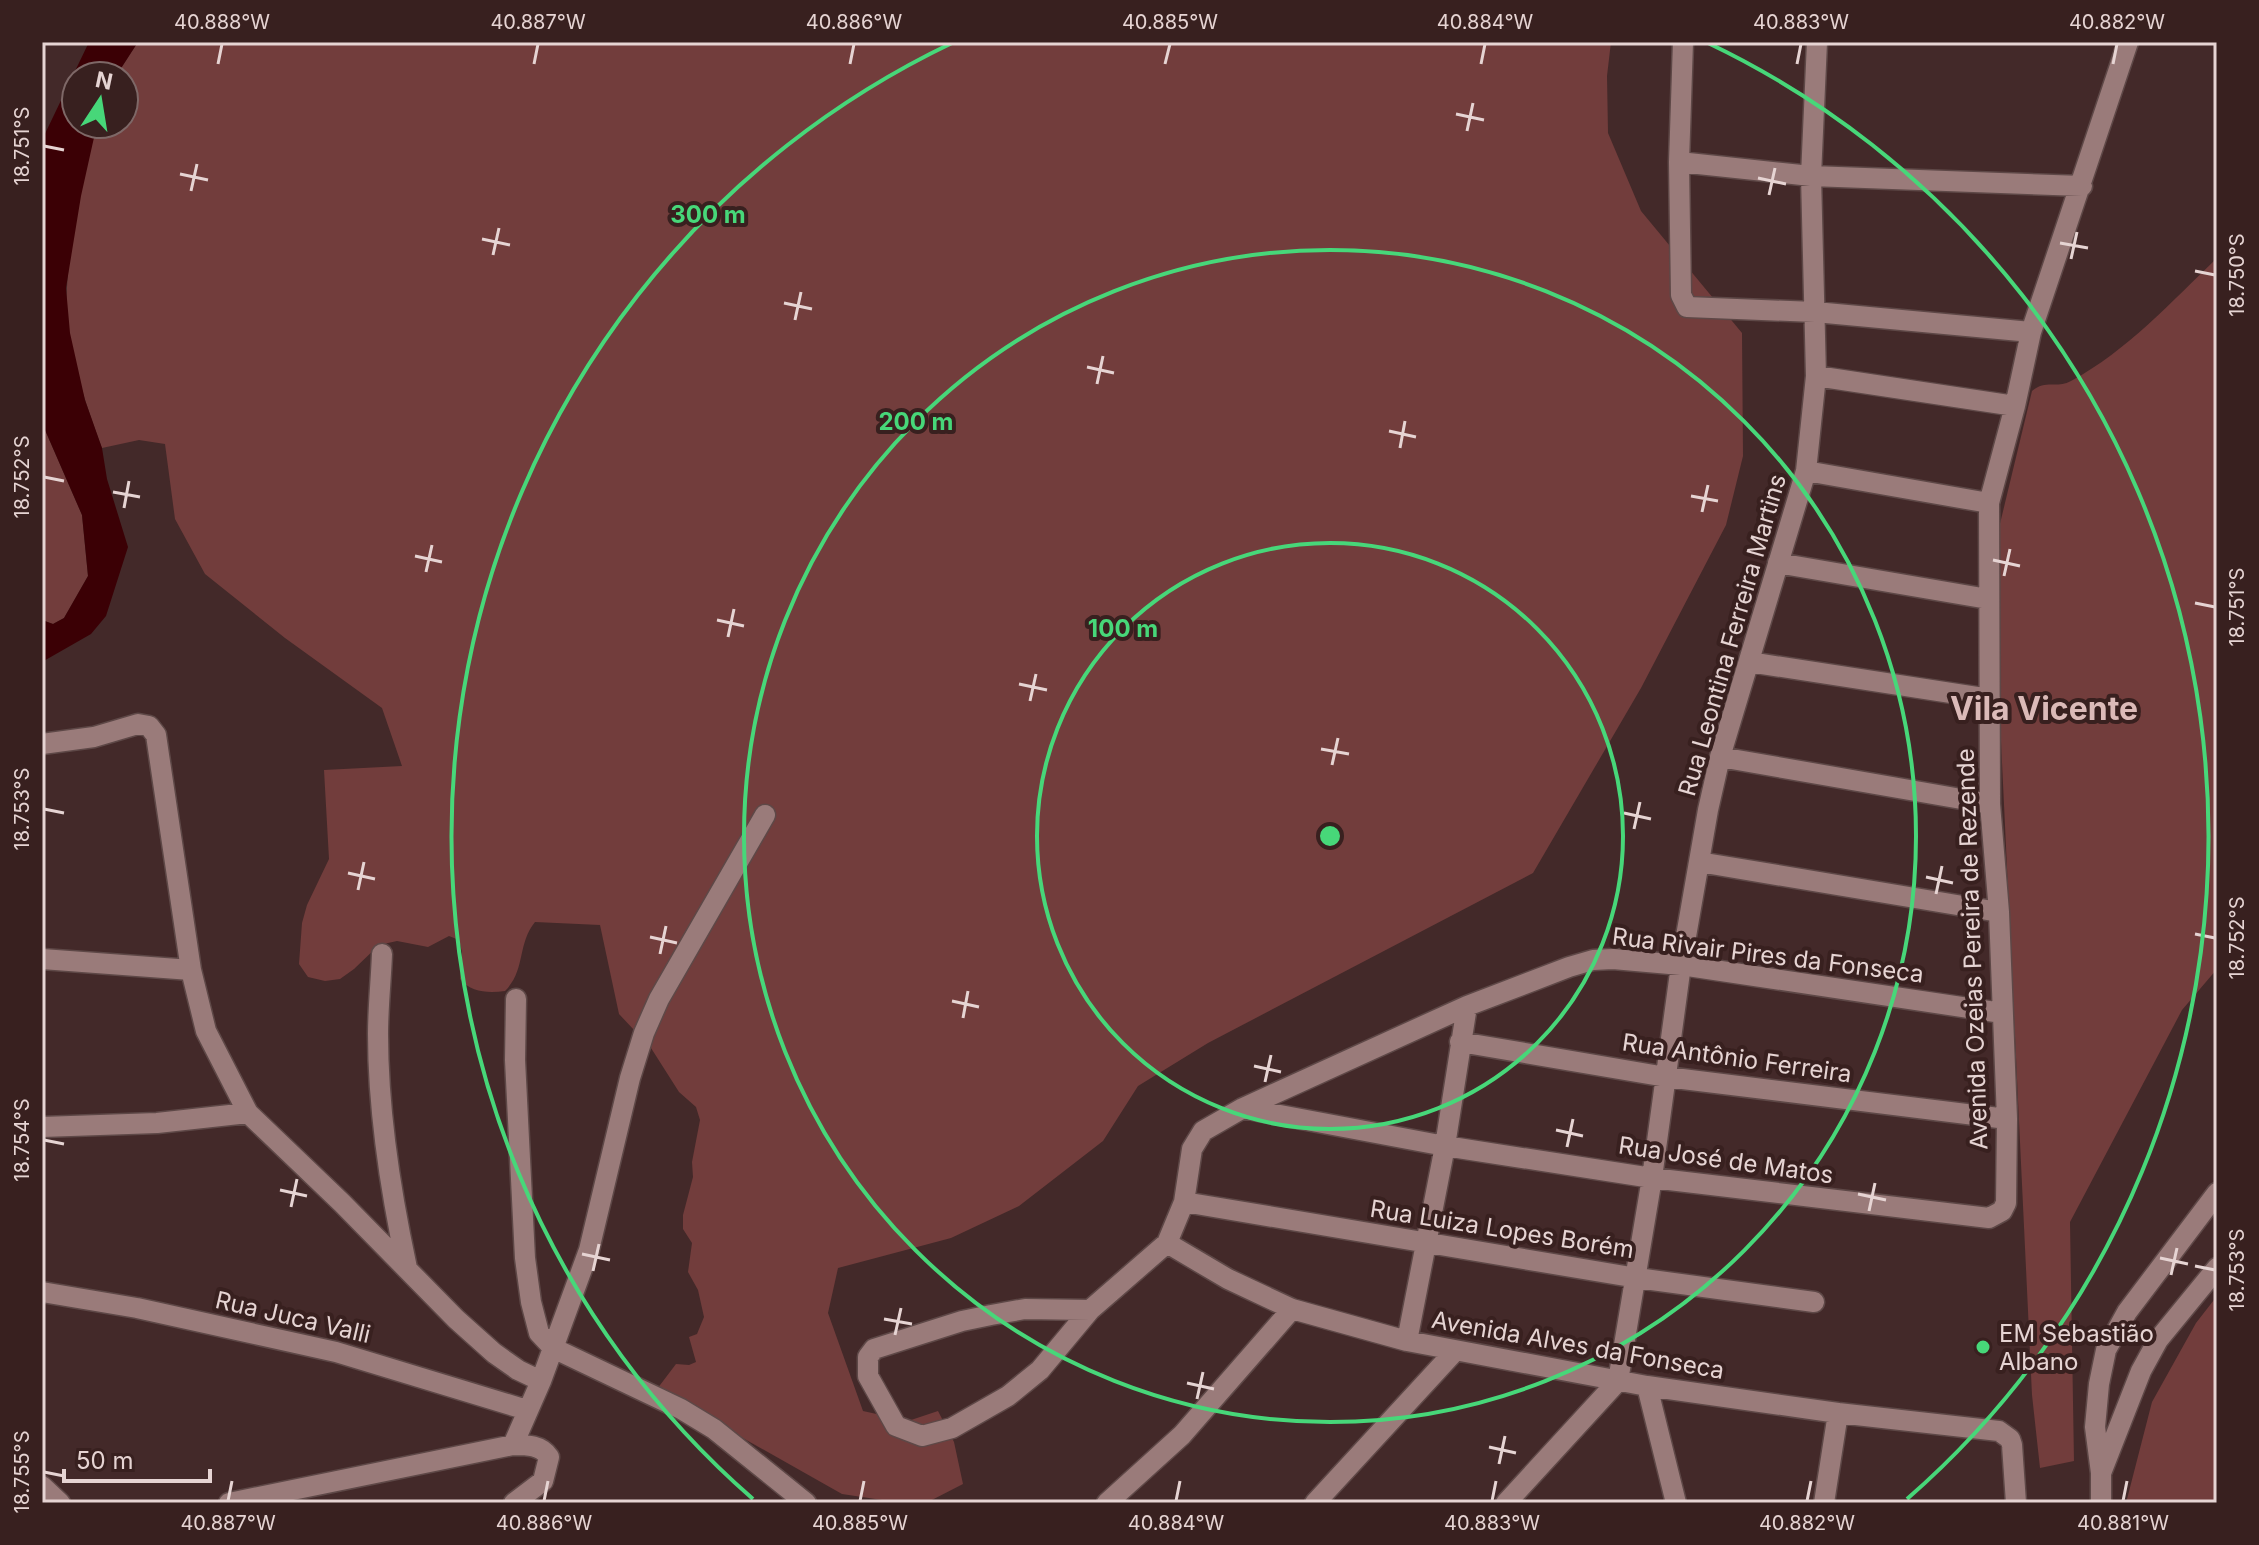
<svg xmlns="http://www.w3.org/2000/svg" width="2259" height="1545" viewBox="0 0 2259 1545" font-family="Inter,sans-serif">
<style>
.green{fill:#723d3c}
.water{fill:#3b0005}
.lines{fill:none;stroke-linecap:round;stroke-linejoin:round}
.street-casing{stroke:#5e4847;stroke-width:23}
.street{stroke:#9a7b7a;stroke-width:20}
.ticks{fill:none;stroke:#e6d4d3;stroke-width:3}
.ring{fill:none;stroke:#47d779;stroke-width:4}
.poi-dot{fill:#47d779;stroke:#38201f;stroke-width:3}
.labels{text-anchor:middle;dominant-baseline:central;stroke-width:8;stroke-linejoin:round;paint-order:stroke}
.street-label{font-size:24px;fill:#e6d4d3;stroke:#38201f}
.poi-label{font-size:24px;fill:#e6d4d3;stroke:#38201f;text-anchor:start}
.district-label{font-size:32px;font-weight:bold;fill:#dbbab8;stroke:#38201f}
.centre{fill:#47d779;stroke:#38201f;stroke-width:4}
.ring-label{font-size:24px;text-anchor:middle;font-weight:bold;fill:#47d779;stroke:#38201f;stroke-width:8;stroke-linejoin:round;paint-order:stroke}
.neatline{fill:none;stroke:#e6d4d3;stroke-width:3}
.ticks-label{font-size:20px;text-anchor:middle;fill:#e6d4d3}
</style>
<rect width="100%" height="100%" fill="#432929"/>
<path class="green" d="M138,42h1473l-4,34 1,57 33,78 101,122 1,123 -17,69 -85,163 -108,185 -325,170 -70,43 -35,55 -84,65 -68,32 -113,30 -10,45 35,98 45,10 30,-10 16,31 9,42 -37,19h-24l-60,-9 -117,-66 -71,-35 22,-29 13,1 7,-3 -7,-25 8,-3 7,-17 -6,-27 -10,-18 4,-29 -9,-14v-14l10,-38 -1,-15 8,-42 -4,-13 -17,-15 -28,-44 -32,-34 -19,-89 -65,-3c-18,22 -9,48 -30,69 -16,2 -34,2 -45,-12l2,-27 -3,-12 -10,-4 -21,11 -31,-6 -18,4 -25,24 -14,10 -15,2 -17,-4 -9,-13 3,-41 5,-18 22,-46 -5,-89 78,-4 -20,-58 -97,-70 -80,-64 -30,-55 -10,-75 -26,-4 -37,8c-18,-50 -39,-107 -35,-161 3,-52 17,-113 30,-163h27v-48h-8z
M2217,258v711l-35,41 -112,212 4,239 -34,7 -8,-73 -32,-675 -2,-188 34,-141c14,-12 24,-2 39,-10 56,-30 101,-80 146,-123z
M42,423l40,92 6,61 -24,42 -11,6 -11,-4z
M2217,1296v207h-91l26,-101 44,-79z"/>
<path class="water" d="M89,42h49l-22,34h-40v48h21l-16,72 -15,92 4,45 15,67 17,48 5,31 21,68 -22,69 -15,18 -49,28v-42l11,4 11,-6 24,-42 -6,-61 -40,-92v-283z"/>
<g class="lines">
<g class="street-casing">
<path id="street" d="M1683,42l-4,120 2,133 6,12 128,5 216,20
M1679,162l132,14 271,10
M1816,376l199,30
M1806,471l183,32
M1778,563l210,36
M1749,662l241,37
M42,744l52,-7 44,-13 11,2 7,9 35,235 15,61 42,82 94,90 114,116 38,34 24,17 23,11
M1720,757l270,47
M1699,862l300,50
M382,954c-1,26 -4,54 -4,80 0,76 13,160 29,234
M42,959l149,11
M516,999l-1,61 10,198 6,44 8,31 14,15 128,61 33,20 92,74
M1460,1042l206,35 341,42
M1243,1108l202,38 207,32 337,40 13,-7 4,-8 1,-84 -8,-207 -9,-108 -1,-301 26,-97 16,-74 97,-290
M42,1127l115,-4 91,-10
M1184,1202l453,76 177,24
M1167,1243l61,36 64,30 115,32 240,45 191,27 161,18 11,8 2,6 4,58
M42,1292l95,16 199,44 191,58
M1090,1310l-65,-1 -34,6 -29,6 -88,28 -6,8v19l28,50 26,10 30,-8 56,-32 32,-26 50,-60 77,-67 17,-41 8,-53 11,-18 40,-23 224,-102 102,-39 24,-7 20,-1 68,6 321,48
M1407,1341l38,-195 22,-140
M1647,1386l29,117
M513,1445l28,-64 48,-131 41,-172 14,-45 15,-34 106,-184
M2101,1473l-6,-46 4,-43 7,-34 21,-38 90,-119
M42,1486l18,17
M229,1503l284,-58c15,0 28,0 36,12l-6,24 -29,22
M1107,1503l75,-68 110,-126
M1315,1503l140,-152
M1506,1503l112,-122 34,-203 29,-213 27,-155 12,-53 86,-286 10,-95 -5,-200 6,-134
M1824,1503l14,-90
M2101,1503v-30l40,-102 17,-31 59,-72"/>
</g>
<use href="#street" class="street"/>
</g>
<path class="ticks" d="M218,64l4,-20M534,64l4,-20M850,64l4,-20M1165,64l5,-20M1481,64l4,-20M1797,64l4,-20M2113,64l4,-20M1456,114l28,6M1467,131l6,-28M44,146l20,4M180,174l28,6M1758,178l28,6M191,191l6,-27M1769,195l6,-27M482,239l28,6M2060,243l28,5M493,255l6,-27M2071,259l6,-27M2195,271l20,4M784,303l28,6M795,320l6,-28M1087,367l27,6M1097,384l6,-28M1389,431l27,6M1400,448l5,-27M44,477l20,4M113,492l27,5M1691,496l27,5M124,508l5,-27M1702,512l6,-27M415,556l27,6M1993,560l27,6M426,572l6,-27M2004,576l6,-27M2195,603l20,4M717,620l27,6M728,637l6,-28M1019,684l28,6M1030,701l6,-27M1321,749l28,5M1332,765l6,-27M44,809l20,4M1624,813l27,6M1634,829l6,-27M348,873l27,6M1926,877l27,6M358,890l6,-28M1936,894l6,-28M2195,934l20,4M650,937l27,6M660,954l6,-28M952,1001l27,6M963,1018l5,-27M1254,1066l27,6M1265,1082l6,-27M1556,1130l27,6M44,1140l20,4M1567,1147l6,-28M280,1190l27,6M1858,1194l28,6M291,1207l6,-28M1869,1211l6,-28M582,1254l28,6M2160,1258l28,6M2195,1266l20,4M593,1271l6,-27M2171,1275l6,-27M884,1319l28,5M895,1335l6,-27M1187,1383l27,6M1197,1399l6,-27M1489,1447l27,6M1499,1464l6,-28M44,1472l20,4M228,1501l4,-20M544,1501l4,-20M860,1501l4,-20M1176,1501l4,-20M1492,1501l4,-20M1807,1501l4,-20M2123,1501l4,-20"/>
<g class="ring">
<circle cx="1330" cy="836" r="293"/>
<circle cx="1330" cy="836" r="586"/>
<path d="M753 1499A879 879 0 0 1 952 43M1708 43A879 879 0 0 1 1907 1499"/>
</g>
<circle class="poi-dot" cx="1983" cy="1347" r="8"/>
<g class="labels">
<g class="street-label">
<text transform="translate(1732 635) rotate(-74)">Rua Leontina Ferreira Martins</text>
<text transform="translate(1972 949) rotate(-92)">Avenida Ozeias Pereira de Rezende</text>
<text transform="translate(1768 955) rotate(7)">Rua Rivair Pires da Fonseca</text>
<text transform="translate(1737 1058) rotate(8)">Rua Antônio Ferreira</text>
<text transform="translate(1726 1160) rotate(8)">Rua José de Matos</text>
<text transform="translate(1502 1229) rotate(9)">Rua Luiza Lopes Borém</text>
<text transform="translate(293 1317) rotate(13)">Rua Juca Valli</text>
<text transform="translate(1578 1345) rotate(10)">Avenida Alves da Fonseca</text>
</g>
<g class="poi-label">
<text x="1999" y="1333">EM Sebastião<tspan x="1999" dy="28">Albano</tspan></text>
</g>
<g class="district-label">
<text x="2044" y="708">Vila Vicente</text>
</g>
</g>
<circle cx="1330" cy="836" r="12" class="centre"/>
<g class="ring-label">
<text x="708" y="223">300 m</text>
<text x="916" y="430">200 m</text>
<text x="1123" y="637">100 m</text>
</g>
<rect width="2259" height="1545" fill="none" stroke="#38201f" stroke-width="88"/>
<g transform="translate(100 100) rotate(12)"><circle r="38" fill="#38201f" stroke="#7e6867" stroke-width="2"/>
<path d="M0-6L14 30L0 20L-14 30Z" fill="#47d779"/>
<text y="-12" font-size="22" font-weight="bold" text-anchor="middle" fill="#e6d4d3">N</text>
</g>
<path d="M64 1469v12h146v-12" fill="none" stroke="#e6d4d3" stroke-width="4"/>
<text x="76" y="1469" font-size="24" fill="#e6d4d3" stroke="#38201f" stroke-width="6" paint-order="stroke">50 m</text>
<rect x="44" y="44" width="2171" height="1457" class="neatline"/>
<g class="ticks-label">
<text x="222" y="29">40.888°W</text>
<text x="538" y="29">40.887°W</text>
<text x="854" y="29">40.886°W</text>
<text x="1170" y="29">40.885°W</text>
<text x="1485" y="29">40.884°W</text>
<text x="1801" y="29">40.883°W</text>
<text x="2117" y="29">40.882°W</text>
<text transform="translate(22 146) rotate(-90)" y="7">18.751°S</text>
<text transform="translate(2237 275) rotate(-90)" y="7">18.750°S</text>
<text transform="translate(22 477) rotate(-90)" y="7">18.752°S</text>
<text transform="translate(2237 607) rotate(-90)" y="7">18.751°S</text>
<text transform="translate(22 809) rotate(-90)" y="7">18.753°S</text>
<text transform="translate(2237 938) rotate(-90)" y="7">18.752°S</text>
<text transform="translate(22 1140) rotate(-90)" y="7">18.754°S</text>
<text transform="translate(2237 1270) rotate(-90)" y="7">18.753°S</text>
<text transform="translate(22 1472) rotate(-90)" y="7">18.755°S</text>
<text x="228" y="1530">40.887°W</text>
<text x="544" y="1530">40.886°W</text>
<text x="860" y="1530">40.885°W</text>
<text x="1176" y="1530">40.884°W</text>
<text x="1492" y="1530">40.883°W</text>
<text x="1807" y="1530">40.882°W</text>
<text x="2123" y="1530">40.881°W</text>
</g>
</svg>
